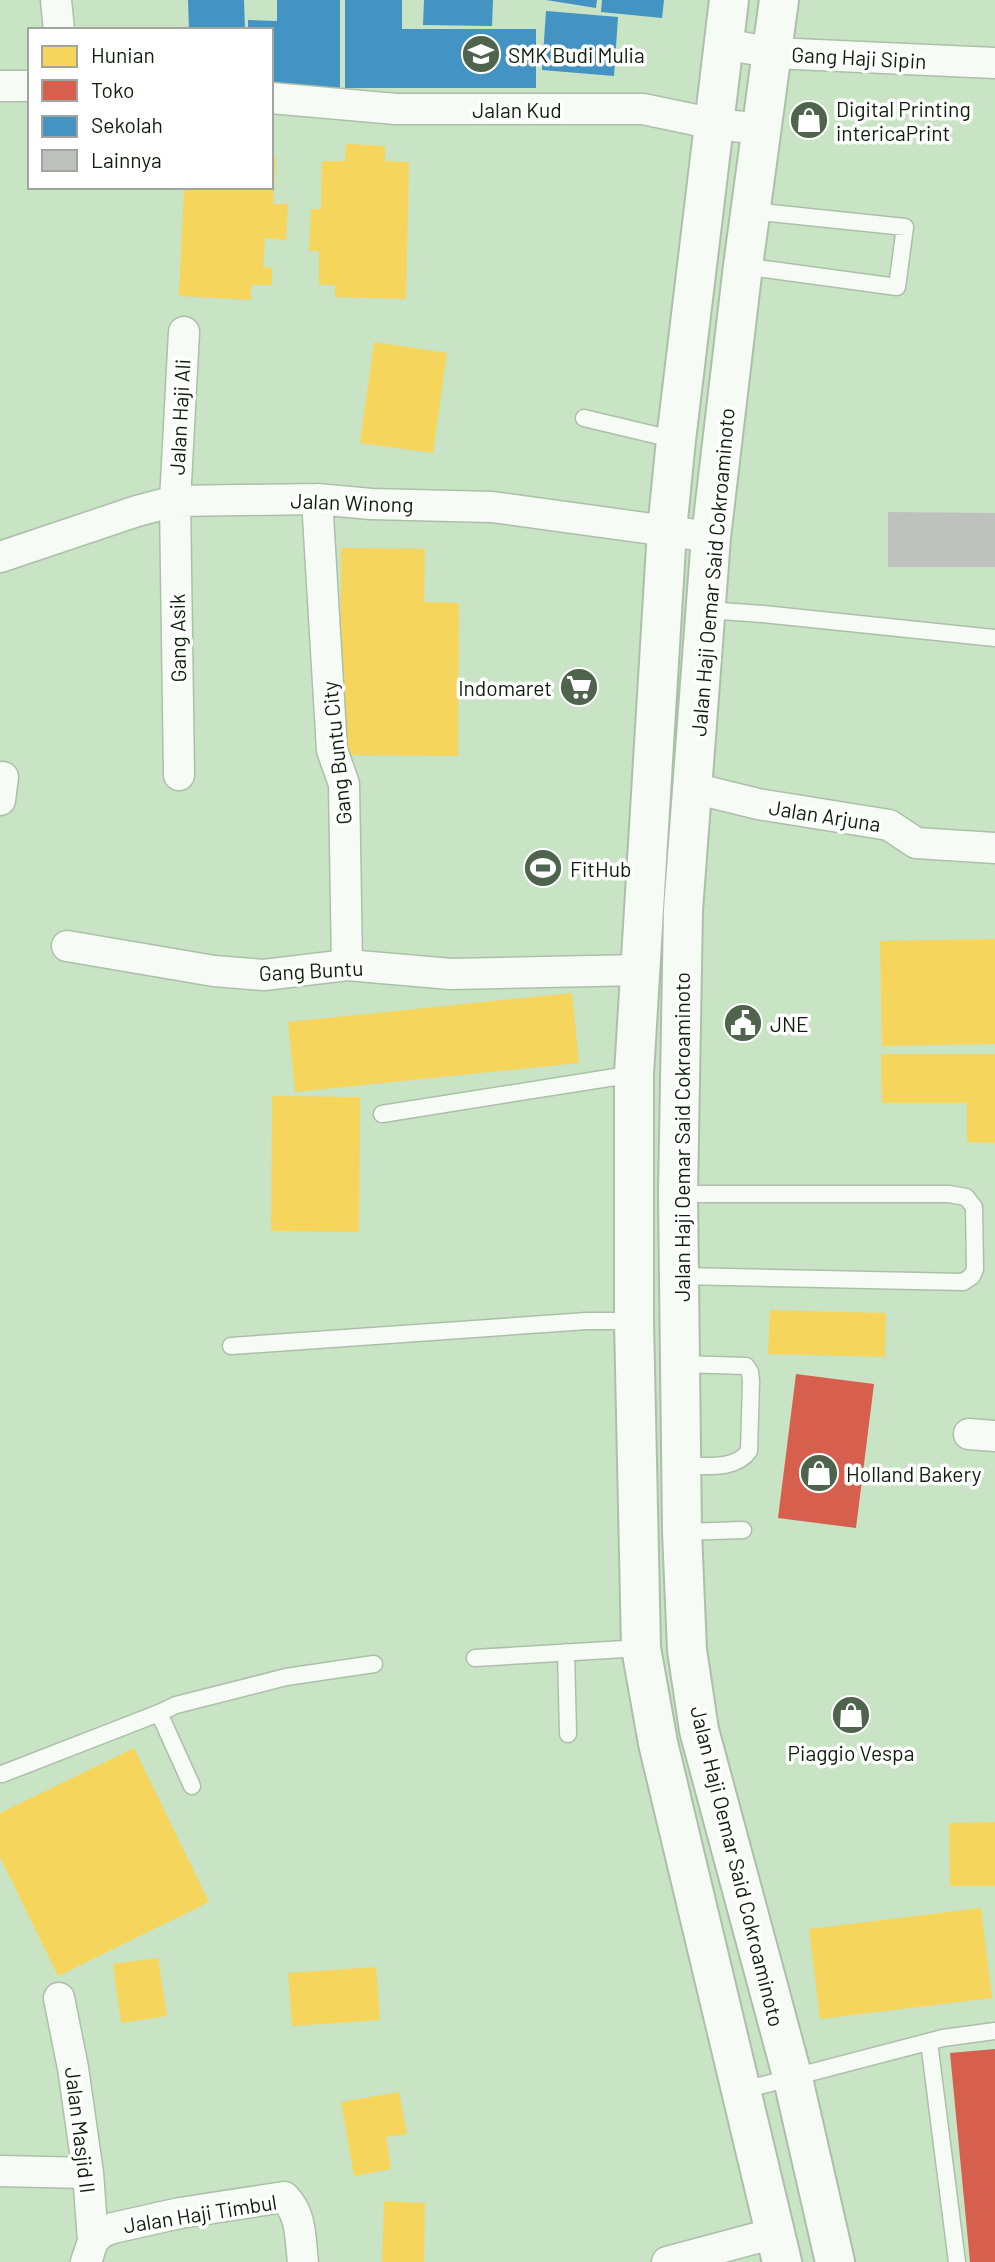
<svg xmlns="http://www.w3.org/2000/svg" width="995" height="2262" viewBox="0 0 995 2262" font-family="Barlow,sans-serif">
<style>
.homes{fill:#f6d55c}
.shops{fill:#d6604d}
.schools{fill:#4393c3}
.building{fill:#bec1be}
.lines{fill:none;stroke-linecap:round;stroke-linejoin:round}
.lane-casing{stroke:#acc0a9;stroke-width:19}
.street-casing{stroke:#acc0a9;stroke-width:33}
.primary-casing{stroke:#acc0a9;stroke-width:42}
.lane{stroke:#f7fbf6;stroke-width:16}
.street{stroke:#f7fbf6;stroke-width:30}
.primary{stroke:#f7fbf6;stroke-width:38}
.labels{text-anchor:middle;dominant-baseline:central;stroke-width:7;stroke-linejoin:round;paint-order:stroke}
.poi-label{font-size:21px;fill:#0d200b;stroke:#fff;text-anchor:start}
.street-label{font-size:21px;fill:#0d200b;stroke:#fff}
</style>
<rect width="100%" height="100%" fill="#c9e3c5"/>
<path class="homes" d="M346,144l39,2v15l24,1 -3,137 -71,-2v-12h-16v-34h-10l2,-42h10l1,-48h23z
M271,157h5l-3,47h15l-2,36 -21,-2 -2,29 9,1v17h-21v15l-72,-4 5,-109h87z
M374,342l73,11 -14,100 -73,-10z
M341,548l84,1 -1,53 35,1 -1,153 -118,-1z
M995,939v105l-113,2 -2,-105z
M572,993l7,70 -284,29 -7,-70z
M881,1054h114v89l-28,-1v-39h-85z
M272,1096l88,1 -1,135 -88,-1z
M770,1310l116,3 -1,44 -117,-3z
M134,1748l75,154 -151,74 -58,-119v-44z
M995,1822v64h-45l-1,-63z
M981,1908l11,90 -172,21 -11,-90z
M158,1958l9,58 -46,7 -8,-59z
M376,1967l4,53 -88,6 -4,-53z
M399,2092l8,42 -21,3 5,32 -37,7 -13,-74z
M384,2201l41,2 -1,59h-42z"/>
<path class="shops" d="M796,1374l78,10 -18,144 -78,-10z
M995,2049v213h-25l-20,-209z"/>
<path class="schools" d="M188,0h56l1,30h-56z
M277,0h63v90h-69v-60h-23v-10l29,1z
M345,0h57v29h134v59h-191z
M424,0h69l-1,26 -69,-1z
M546,0h51l-1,8z
M602,0h62l-2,18 -61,-6z
M546,11l72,6 -4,59 -72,-6z"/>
<path class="building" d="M888,512l107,1v54h-107z"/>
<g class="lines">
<g class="lane-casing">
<path id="lane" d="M743,266l154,21 8,-60 -154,-16
M584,418l92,22
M706,610l57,4 232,24
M382,1114l252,-40
M678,1194h271l17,3 8,10 1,62 -3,7 -9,6 -283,-6
M231,1346l356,-25h47
M680,1364l66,2 4,6 1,9 -2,70c-14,20 -45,14 -68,15
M683,1532l60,-2
M566,1652l2,82
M475,1658l166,-10
M2,1774l157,-61
M192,1786l-33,-73 17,-8 110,-28 88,-13
M929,2042l28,220
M740,2091l203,-53 52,-7"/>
</g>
<g class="street-casing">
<path id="street" d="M56,0l3,30
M724,44l49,9 222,10
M0,86h30
M271,98l125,11h247l72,15 47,5
M317,499l15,251 12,34 3,181
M0,557l137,-46 38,-10 142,-2 54,5 121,3 219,30
M179,775l-4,-274 9,-169
M693,788l65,16 131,21 27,18 79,5
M0,800l3,-23
M67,946l147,25 50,4 83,-10 104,9 190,-4
M969,1434l26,2
M59,1998l14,70 15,105 5,68 -7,21
M0,2171l88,2
M93,2241l9,-9 11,-4 67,-15 104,-16c18,17 16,42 19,65
M667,2262l108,-29"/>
</g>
<g class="primary-casing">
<path id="primary" d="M729,0l-53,440 -9,90 -33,544v247l7,327 17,95 124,519
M779,0l-36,266 -32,271 -28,373 -5,284 4,338 5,118 12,80 94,349 42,183"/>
</g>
<use href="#lane" class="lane"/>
<use href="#street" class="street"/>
<use href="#primary" class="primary"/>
</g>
<defs>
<g id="school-disc" transform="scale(2.0125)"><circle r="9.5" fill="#4f644c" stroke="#fff"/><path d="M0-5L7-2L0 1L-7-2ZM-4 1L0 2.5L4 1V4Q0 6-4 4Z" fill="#fff"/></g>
<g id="shop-disc" transform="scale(2.0125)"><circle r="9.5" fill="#4f644c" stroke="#fff"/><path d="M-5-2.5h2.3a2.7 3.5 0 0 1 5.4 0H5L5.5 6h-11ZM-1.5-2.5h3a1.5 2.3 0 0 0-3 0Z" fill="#fff"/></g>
<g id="supermarket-disc" transform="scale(2.0125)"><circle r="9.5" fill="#4f644c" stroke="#fff"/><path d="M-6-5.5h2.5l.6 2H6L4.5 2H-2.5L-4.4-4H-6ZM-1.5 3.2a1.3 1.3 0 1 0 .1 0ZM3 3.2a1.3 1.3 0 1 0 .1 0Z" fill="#fff"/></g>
<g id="stadium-disc" transform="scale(2.0125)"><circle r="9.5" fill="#4f644c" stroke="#fff"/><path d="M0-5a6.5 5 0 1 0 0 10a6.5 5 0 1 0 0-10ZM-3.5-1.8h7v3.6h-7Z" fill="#fff"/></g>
<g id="civic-disc" transform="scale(2.0125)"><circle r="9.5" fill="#4f644c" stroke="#fff"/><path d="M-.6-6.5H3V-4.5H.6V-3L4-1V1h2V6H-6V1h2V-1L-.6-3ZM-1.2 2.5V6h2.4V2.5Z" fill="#fff"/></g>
</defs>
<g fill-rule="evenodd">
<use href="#school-disc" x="481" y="54"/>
<use href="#shop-disc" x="809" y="120"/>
<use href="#supermarket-disc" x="579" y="687"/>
<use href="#stadium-disc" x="543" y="868"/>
<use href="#civic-disc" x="743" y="1023"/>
<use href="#shop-disc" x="819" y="1473"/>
<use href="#shop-disc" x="851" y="1715"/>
</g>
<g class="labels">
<g class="poi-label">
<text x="508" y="54">SMK Budi Mulia</text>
<text x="836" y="108">Digital Printing<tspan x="836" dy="24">intericaPrint</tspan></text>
<text x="552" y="687" text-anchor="end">Indomaret</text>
<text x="570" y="868">FitHub</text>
<text x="770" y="1023">JNE</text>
<text x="846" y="1473">Holland Bakery</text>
<text x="851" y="1752" text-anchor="middle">Piaggio Vespa</text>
</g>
<g class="street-label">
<text transform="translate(859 57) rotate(3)">Gang Haji Sipin</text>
<text x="517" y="109">Jalan Kud</text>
<text transform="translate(179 417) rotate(-87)">Jalan Haji Ali</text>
<text transform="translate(352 502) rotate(2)">Jalan Winong</text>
<text transform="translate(712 572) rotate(-85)">Jalan Haji Oemar Said Cokroaminoto</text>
<text transform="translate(177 638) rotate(-91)">Gang Asik</text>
<text transform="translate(336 753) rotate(-96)">Gang Buntu City</text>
<text transform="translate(825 815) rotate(9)">Jalan Arjuna</text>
<text transform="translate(311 970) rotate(-3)">Gang Buntu</text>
<text transform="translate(681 1137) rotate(-90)">Jalan Haji Oemar Said Cokroaminoto</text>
<text transform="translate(738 1866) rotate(76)">Jalan Haji Oemar Said Cokroaminoto</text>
<text transform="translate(81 2130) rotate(83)">Jalan Masjid II</text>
<text transform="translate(200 2213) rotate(-9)">Jalan Haji Timbul</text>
</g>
</g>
<rect x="28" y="28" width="245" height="161" fill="#ffffff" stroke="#9ea69d" stroke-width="2"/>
<rect x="42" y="46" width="35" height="21" fill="#f6d55c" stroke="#9ea69d" stroke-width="2"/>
<text x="91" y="63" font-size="21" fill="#0d200b">Hunian</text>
<rect x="42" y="80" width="35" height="21" fill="#d6604d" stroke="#9ea69d" stroke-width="2"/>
<text x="91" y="98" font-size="21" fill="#0d200b">Toko</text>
<rect x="42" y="116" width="35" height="21" fill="#4393c3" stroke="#9ea69d" stroke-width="2"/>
<text x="91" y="133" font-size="21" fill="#0d200b">Sekolah</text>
<rect x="42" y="150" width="35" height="21" fill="#bec1be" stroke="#9ea69d" stroke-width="2"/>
<text x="91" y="168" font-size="21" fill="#0d200b">Lainnya</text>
</svg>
